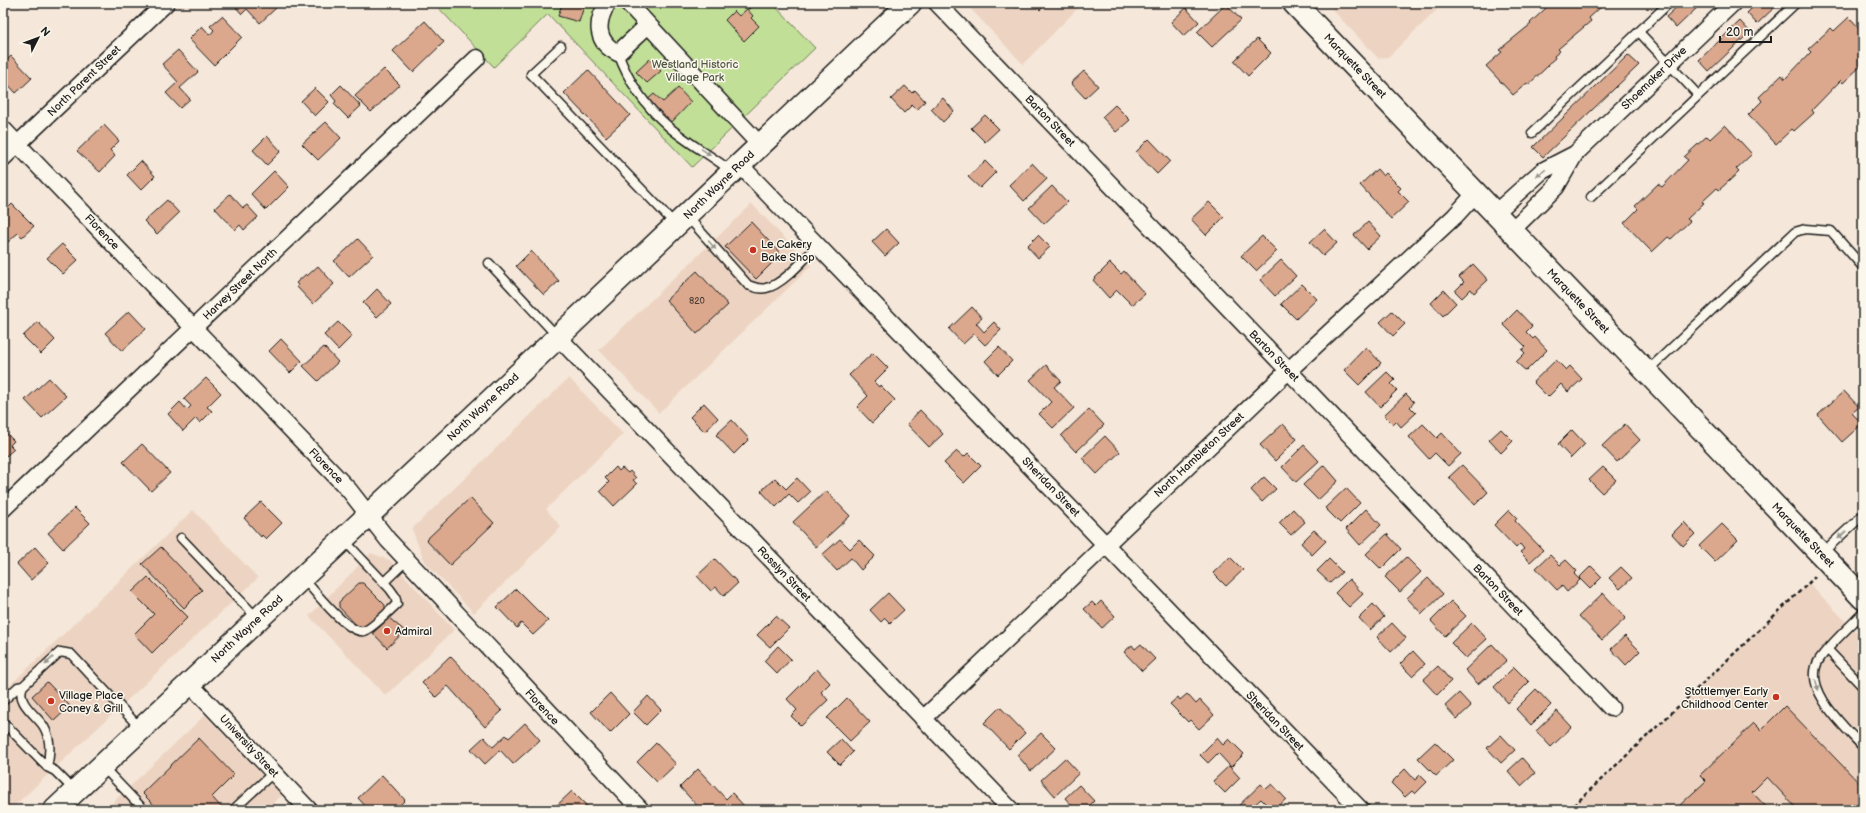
<svg xmlns="http://www.w3.org/2000/svg" width="1866" height="813" viewBox="0 0 1866 813" font-family="'Balsamiq Sans',sans-serif">
<style>
.built{fill:#edd4c2}
.green{fill:#c1df97;stroke:#6e7e5a}
.building{fill:#dba88e;stroke:#1c1c1c}
.lines{fill:none;stroke-linecap:round;stroke-linejoin:round}
.lane-casing{stroke:#1c1c1c;stroke-width:11}
.street-casing{stroke:#1c1c1c;stroke-width:19}
.secondary-casing{stroke:#1c1c1c;stroke-width:25}
.path{stroke:#1c1c1c;stroke-width:2.5;stroke-dasharray:4 3;stroke-linecap:butt}
.lane{stroke:#fbf7ec;stroke-width:8}
.street{stroke:#fbf7ec;stroke-width:16}
.secondary{stroke:#fbf7ec;stroke-width:22}
.oneway{fill:#97948e}
.poi-dot{fill:#c8321e;stroke:#fbf7ec;stroke-width:1.5}
.labels{text-anchor:middle;dominant-baseline:central;stroke-width:3;stroke-linejoin:round;paint-order:stroke}
.number-label{font-size:9px;fill:#4c3f38}
.park-label{font-size:11px;fill:#4e5641;stroke:#fbf7ec}
.street-label{font-size:11px;fill:#1c1c1c;stroke:#fbf7ec}
.poi-label{font-size:11px;fill:#1c1c1c;stroke:#fbf7ec;text-anchor:start}
</style>
<rect width="100%" height="100%" fill="#f5e7d9"/>
<filter id="ink" filterUnits="userSpaceOnUse"><feTurbulence type="fractalNoise" baseFrequency=".025" numOctaves="2"/><feDisplacementMap in="SourceGraphic" scale="8" xChannelSelector="R" yChannelSelector="G"/><feConvolveMatrix kernelMatrix="1 2 1 2 8 2 1 2 1" color-interpolation-filters="sRGB"/></filter>
<g filter="url(#ink)">
<path class="built" d="M965,3h118l-60,61z
M1326,3h118l-56,54 -10,1z
M752,204l59,62 -152,147 -60,-63z
M569,378l54,56 -77,75 15,18 -87,86 -50,-52 -12,-32z
M193,510l65,68 -248,232h-7v-118z
M371,553l19,7 64,70 -68,66 -77,-80z
M1809,583l54,56v171h-294z
M205,715l77,80 -16,15h-161z"/>
<path class="green" d="M434,3h338l43,45 -123,119 -144,-153 -54,53z"/>
<path class="building" d="M232,3h41l4,4 -17,16 -13,-14 -5,5z
M559,3h26l-6,19 -21,-6 4,-12z
M743,3h12l-6,6z
M1012,3h10l-5,5z
M1033,3h15l-8,7z
M1547,3h52l3,3 -13,12 2,3 -33,28 2,2 -6,5 1,2 -7,6 1,1 -21,20 -1,-2 -14,12 -27,-29 16,-14 -3,-2 32,-26 -1,-1 16,-15 -2,-2z
M1681,3h21l-26,25 -10,-11z
M1757,3h22l-22,21 -10,-11z
M1226,4l15,16 -29,27 -15,-15z
M1186,8l13,14 -15,14 -13,-14z
M747,9l6,7 -2,2 8,8 -15,15 -19,-21 9,-9 5,5z
M222,16l20,21 -28,28 -25,-26 13,-13 8,9 4,-5 -4,-4z
M1849,17l14,15v27l-3,2 3,3 -20,19 -2,-3 -29,30 2,3 -20,18 -2,-2 -16,15 -28,-29 14,-14 -3,-4 23,-22 3,4 26,-27 -3,-3 23,-21 3,3z
M425,21l19,21 -31,30 -20,-21z
M1740,21l10,11 -41,39 -10,-11z
M1257,39l14,14 -23,23 -14,-15z
M178,50l20,22 -18,16 10,11 -10,9 -14,-15 12,-11 -16,-18z
M1628,55l11,10 -96,92 -10,-10z
M11,56l21,22 -16,15 -13,-14v-15z
M650,59l11,12 -14,12 -11,-11z
M384,69l16,16 -29,27 -16,-16z
M588,70l42,45 -24,22 -42,-44z
M1084,71l14,15 -13,12 -14,-15z
M341,85l20,21 -13,12 -14,-14 2,-3 -5,-6z
M905,86l7,7 3,-3 10,11 -8,9 -5,-5 -8,8 -13,-14z
M315,88l14,14 -14,14 -14,-15z
M678,88l13,14 -22,23 -23,-24 8,-7 9,8z
M943,98l11,13 -11,11 -12,-13z
M1115,105l15,15 -14,12 -14,-15z
M985,115l14,14 -14,13 -14,-14z
M326,122l15,16 -23,22 -16,-16z
M104,125l15,16 -9,9 5,6 -15,16 -23,-21z
M1725,125l27,29 -16,15 3,3 -20,18 -2,-2 -15,14 2,1 -17,16 3,2 -19,18 -3,-2 -16,15 -28,-29 14,-14 -3,-3 23,-22 4,3 26,-27 -4,-3 23,-21 3,3z
M267,136l14,15 -14,14 -14,-15z
M1149,139l21,22 -13,13 -21,-22z
M141,161l14,15 -14,14 -14,-15z
M985,161l11,11 -16,16 -12,-11z
M1032,163l15,16 -23,22 -15,-16z
M1377,169l6,7 3,-3 15,15 -3,3 11,11 -18,17 -31,-34z
M274,171l15,16 -23,23 -15,-16z
M1052,186l15,16 -23,22 -15,-16z
M230,194l13,14 4,-3 11,12 -14,13 -4,-5 -5,5 -20,-22z
M167,200l12,13 -22,21 -13,-13z
M1209,202l15,15 -18,18 -15,-16z
M12,204l22,22 -12,11 -4,-4 -10,9 -5,-5v-24z
M751,222l30,32 -25,25 -31,-32z
M1368,222l13,14 -14,13 -13,-14z
M886,229l13,14 -14,13 -13,-14z
M1324,229l13,14 -14,13 -13,-14z
M1038,235l12,12 -12,11 -11,-12z
M1262,236l15,15 -21,20 -15,-15z
M358,239l15,16 -24,22 -15,-16z
M62,244l16,16 -15,14 -16,-16z
M531,251l28,30 -15,14 -28,-29z
M1281,260l15,16 -21,20 -15,-16z
M1110,263l11,11 3,-3 21,23 -13,11 -15,-15 -8,8 -16,-18z
M1473,264l15,16 -14,13 -3,-4 -9,9 -7,-7 9,-9 -5,-5z
M318,266l16,18 -21,20 -16,-17 1,-2 -2,-2 10,-9 1,2z
M697,271l31,34 -31,29 -31,-34z
M1302,284l15,15 -21,20 -15,-15z
M377,289l14,15 -14,13 -14,-14z
M1444,290l12,13 -13,13 -12,-13z
M972,307l10,11 -6,5 8,9 10,-10 7,8 -16,15 -11,-11 -11,10 -14,-15z
M1517,310l15,16 -6,6 7,7 2,-2 12,13 -21,21 -10,-9 9,-9 -3,-3 4,-3 -23,-23z
M129,311l17,18 -24,22 -17,-18z
M1392,311l13,13 -12,12 -13,-14z
M38,322l17,18 -14,14 -18,-18z
M338,322l14,14 -14,14 -14,-15z
M281,339l21,22 -12,12 -21,-22z
M324,347l14,15 -20,19 -15,-15z
M999,347l13,14 -14,14 -13,-14z
M1366,347l15,16 -22,22 -15,-15z
M873,353l15,15 -14,14 5,5 1,-2 15,15 -23,23 -15,-16 11,-11 -19,-21z
M1556,360l10,10 4,-4 12,13 -14,13 -7,-8 -13,13 -15,-15z
M1046,365l15,16 -7,6 20,21 -21,20 -14,-14 12,-12 -21,-22z
M1387,372l8,8 -4,4 6,6 -17,17 -14,-15z
M49,378l17,18 -24,22 -17,-18z
M206,378l15,15 -14,14 5,4 -12,12 -4,-5 -13,13 -15,-17 12,-12 7,8 4,-4 -7,-7z
M1844,391l15,16 -7,6 10,11 -20,18 -24,-27z
M1406,394l8,8 -4,5 6,6 -15,14 -5,-6 -3,3 -9,-9z
M704,403l14,15 -13,14 -15,-15z
M1089,409l15,16 -28,27 -15,-16z
M920,410l23,24 -14,13 -22,-23z
M732,420l17,19 -15,15 -18,-19z
M1283,424l14,15 -22,22 -15,-16z
M1423,424l14,14 5,-5 19,21 -13,12 -13,-13 -6,6 -20,-22z
M1625,424l15,16 -23,22 -15,-16z
M1501,429l12,12 -12,12 -12,-13z
M3,430l11,11 -4,4 4,4 -8,7 -3,-3z
M1572,430l13,14 -14,14 -13,-14z
M1105,436l15,16 -23,22 -15,-16z
M142,444l28,29 -19,18 -28,-29z
M1304,445l15,16 -23,21 -14,-15z
M957,451l7,6 4,-4 13,13 -17,17 -20,-20z
M1324,465l14,16 -20,19 -15,-15z
M1462,465l26,27 -13,13 -26,-28z
M616,467l3,4 3,-3 6,5 2,-2 6,7 -3,2 4,4 -23,22 -14,-15 9,-9 -4,-4z
M1603,467l13,13 -14,13 -13,-13z
M1264,477l12,12 -14,13 -11,-12z
M775,478l11,11 11,-11 13,14 -12,11 -9,-9 -13,13 -15,-16z
M1346,488l14,15 -20,20 -15,-15z
M826,491l24,25 -34,31 -23,-25z
M470,498l24,25 -44,42 -24,-25z
M261,502l21,21 -16,16 -4,-4 -1,2 -17,-19z
M75,508l15,15 -27,26 -15,-16z
M1293,509l12,13 -14,13 -12,-12z
M1366,509l15,16 -21,20 -14,-16z
M1509,510l8,8 -2,3 28,29 -13,12 -10,-10 4,-3 -4,-5 -4,4 -22,-23z
M1684,522l11,12 -12,12 -11,-12z
M1722,524l16,16 -23,22 -16,-16z
M1314,530l12,11 -14,14 -11,-12z
M1387,534l14,15 -20,20 -15,-15z
M840,539l10,10 9,-9 16,16 -14,14 -10,-12 -14,13 -15,-16z
M35,547l14,16 -18,17 -14,-16z
M161,547l41,43 -18,18 -42,-44z
M1550,555l10,10 6,-5 11,11 -3,3 6,6 -13,12 -5,-6 -5,4 -21,-22z
M1230,557l13,13 -17,16 -13,-13z
M1406,557l15,15 -21,20 -15,-15z
M715,559l23,24 -14,13 -8,-9 -5,4 -14,-15z
M1329,559l13,13 -12,11 -13,-12z
M1591,566l11,11 -12,12 -11,-11z
M1621,567l11,11 -12,11 -11,-11z
M148,577l40,40 -36,36 -18,-19 20,-20 -22,-22z
M1428,578l15,16 -21,20 -15,-16z
M1349,579l14,15 -14,13 -14,-14z
M359,583h4l22,22v5l-20,19h-5l-21,-22v-5z
M516,589l32,32 -15,14 -12,-12 -4,5 -20,-21z
M888,593l16,17 -14,13 -5,-5 -4,4 -11,-12z
M1603,593l23,25 -24,22 -23,-24z
M1101,601l14,15 -13,12 -18,-19 8,-7 4,4z
M1451,601l15,15 -21,20 -14,-15z
M1373,604l11,13 -14,13 -11,-12z
M776,616l13,12 -19,19 -13,-12z
M389,618l16,13 -18,17 -14,-15z
M1392,623l14,15 -15,14 -14,-15z
M1472,623l15,16 -21,19 -15,-15z
M1625,636l15,15 -14,14 -15,-16z
M1141,644l14,15 -13,12 -18,-19 8,-7 3,4z
M1492,644l15,16 -21,19 -1,-1 -7,6 -13,-14z
M778,646l13,13 -14,15 -13,-13z
M1413,651l12,13 -13,12 -12,-12z
M450,656l52,55 -17,16 -37,-41 -12,11 -14,-14z
M1438,666l13,15 -14,14 -14,-15z
M1514,667l15,15 -21,21 -14,-16z
M817,669l13,14 -9,9 7,8 -27,26 -10,-10 6,-6 -10,-11z
M47,682l23,24 -16,15 -22,-25z
M1536,689l15,16 -20,20 -15,-16z
M610,693l19,21 -19,19 -19,-21z
M1459,693l12,13 -14,13 -12,-13z
M1187,694l9,10 4,-4 14,15 -15,14 -9,-9 -2,2 -18,-18 8,-7 2,3z
M648,696l13,14 -15,15 -13,-13z
M847,698l23,24 -20,19 -23,-23z
M1785,706l78,81v23h-65l-31,-33 -15,15 17,18h-84l-5,-5 26,-24 -6,-6 54,-52 7,7z
M1000,707l25,26 -16,16 -25,-26z
M1557,711l15,16 -21,20 -15,-16z
M525,723l15,17 -27,24 -13,-14 -15,14 -14,-15 13,-12 9,10 13,-12 3,3z
M1041,733l15,15 -25,23 -14,-16z
M1501,735l14,15 -14,13 -14,-15z
M199,738l35,37 -22,22 9,10 -2,3h-60l-17,-17z
M1217,738l6,7 6,-6 15,15 -13,13 -13,-14 -10,10 -8,-8z
M841,739l12,13 -13,13 -13,-13z
M1435,742l18,18 -17,16 -18,-18z
M656,743l20,21 -19,18 -20,-20z
M1065,758l14,15 -24,23 -14,-16z
M1522,758l13,15 -14,13 -13,-15z
M1229,766l11,12 -15,15 -12,-12z
M698,769l28,30 6,-6 14,15 -2,2h-43l-21,-23z
M1405,769l10,11 5,-5 7,7 -12,12 -3,-3 -7,6 -14,-14z
M382,775l23,25 -10,10h-26l-11,-12z
M1261,784l5,5 6,-5 14,15 -12,11h-2l-11,-11 -8,7 3,4h-22z
M1079,785l15,16 -9,9h-9l-11,-12z
M572,791l16,16 -4,3h-32z"/>
<g class="lines">
<g class="lane-casing">
<path id="lane" d="M1639,32l59,63
M561,46l-30,28 145,151
M618,53c10,28 27,53 50,73 19,17 43,29 63,45
M1532,133l137,-130
M1591,197l205,-194
M687,216l61,69c6,2 11,5 18,3 17,-3 40,-31 52,-43
M489,263l69,74
M1647,371l148,-139 10,-3 26,2 32,36
M181,538l76,80
M1821,554l42,-39
M303,578c10,11 45,57 61,53 9,-3 25,-20 33,-27l-2,-8 -5,-7 -46,-49
M384,582l23,-22
M1863,613c-12,12 -36,34 -44,47 -18,29 27,68 44,87
M1828,650l35,37
M3,701l15,-14 5,-1
M3,722l44,45 8,4 19,19
M47,767c3,-12 4,-28 -3,-40 -7,-12 -29,-24 -21,-41l37,-34 11,2 69,74
M103,767l41,43
M233,810l41,-38"/>
</g>
<g class="street-casing">
<path id="street" d="M608,3c-13,19 -12,40 10,50l30,-28
M628,3l132,142
M937,3l674,705
M3,129l346,361 39,50 253,270
M3,158l163,-155
M740,165l621,645
M1494,214l48,-43 33,-17
M1511,231l45,-44 19,-33 158,-151
M558,337l453,473
M3,509l474,-451
M189,683l120,127
M923,719l365,-348 167,-155 21,-23"/>
</g>
<g class="secondary-casing">
<path id="secondary" d="M1294,3l569,595
M55,810l503,-473 352,-334"/>
</g>
<path class="path" d="M1569,810l246,-233"/>
<use href="#lane" class="lane"/>
<use href="#street" class="street"/>
<use href="#secondary" class="secondary"/>
</g>
<defs><path id="oneway-solid" d="M-6-.8H1V-3.2L6.5 0L1 3.2V.8H-6Z"/></defs>
<g class="oneway">
<use href="#oneway-solid" transform="translate(706 152) rotate(34)"/>
<use href="#oneway-solid" transform="translate(1541 173) rotate(144)"/>
<use href="#oneway-solid" transform="translate(712 245) rotate(49)"/>
<use href="#oneway-solid" transform="translate(1842 535) rotate(137)"/>
<use href="#oneway-solid" transform="translate(49 661) rotate(136)"/>
<use href="#oneway-solid" transform="translate(1817 685) rotate(74)"/>
</g>
</g>
<g class="poi-dot">
<circle cx="753" cy="250" r="4"/>
<circle cx="387" cy="631" r="4"/>
<circle cx="1776" cy="697" r="4"/>
<circle cx="51" cy="701" r="4"/>
</g>
<g class="labels">
<g class="number-label">
<text x="697" y="301">820</text>
</g>
<g class="park-label">
<text x="695" y="64">Westland Historic<tspan x="695" dy="13">Village Park</tspan></text>
</g>
<g class="street-label">
<text transform="translate(1355 66) rotate(46)">Marquette Street</text>
<text transform="translate(1654 78) rotate(-44)">Shoemaker Drive</text>
<text transform="translate(84 81) rotate(-44)">North Parent Street</text>
<text transform="translate(1050 121) rotate(46)">Barton Street</text>
<text transform="translate(719 185) rotate(-44)">North Wayne Road</text>
<text transform="translate(102 232) rotate(46)">Florence</text>
<text transform="translate(240 284) rotate(-44)">Harvey Street North</text>
<text transform="translate(1578 301) rotate(46)">Marquette Street</text>
<text transform="translate(1274 356) rotate(46)">Barton Street</text>
<text transform="translate(483 407) rotate(-43)">North Wayne Road</text>
<text transform="translate(1199 455) rotate(-43)">North Hambleton Street</text>
<text transform="translate(326 466) rotate(46)">Florence</text>
<text transform="translate(1051 487) rotate(46)">Sheridan Street</text>
<text transform="translate(1803 535) rotate(46)">Marquette Street</text>
<text transform="translate(784 574) rotate(46)">Rosslyn Street</text>
<text transform="translate(1498 590) rotate(46)">Barton Street</text>
<text transform="translate(247 629) rotate(-43)">North Wayne Road</text>
<text transform="translate(542 707) rotate(47)">Florence</text>
<text transform="translate(1275 721) rotate(46)">Sheridan Street</text>
<text transform="translate(249 746) rotate(47)">University Street</text>
</g>
<g class="poi-label">
<text x="761" y="244">Le Cakery<tspan x="761" dy="13">Bake Shop</tspan></text>
<text x="395" y="631">Admiral</text>
<text x="1768" y="691" text-anchor="end">Stottlemyer Early<tspan x="1768" dy="13">Childhood Center</tspan></text>
<text x="59" y="695">Village Place<tspan x="59" dy="13">Coney &amp; Grill</tspan></text>
</g>
</g>
<rect width="1866" height="813" fill="none" stroke="#fbf7ec" stroke-width="16"/>
<rect x="8" y="8" width="1850" height="797" fill="none" stroke="#1c1c1c" stroke-width="1.5" filter="url(#ink)"/>
<g transform="translate(38 38) rotate(48)" stroke="#fbf7ec" stroke-width="3" paint-order="stroke">
<path d="M0-3L7 15L0 10L-7 15Z" fill="#1c1c1c"/>
<text y="-6" font-size="11" font-weight="bold" text-anchor="middle" fill="#1c1c1c">N</text>
</g>
<path d="M1720 36v6h51v-6" fill="none" stroke="#1c1c1c" stroke-width="2"/>
<text x="1726" y="36" font-size="12" fill="#1c1c1c" stroke="#fbf7ec" stroke-width="3" paint-order="stroke">20 m</text>
</svg>
